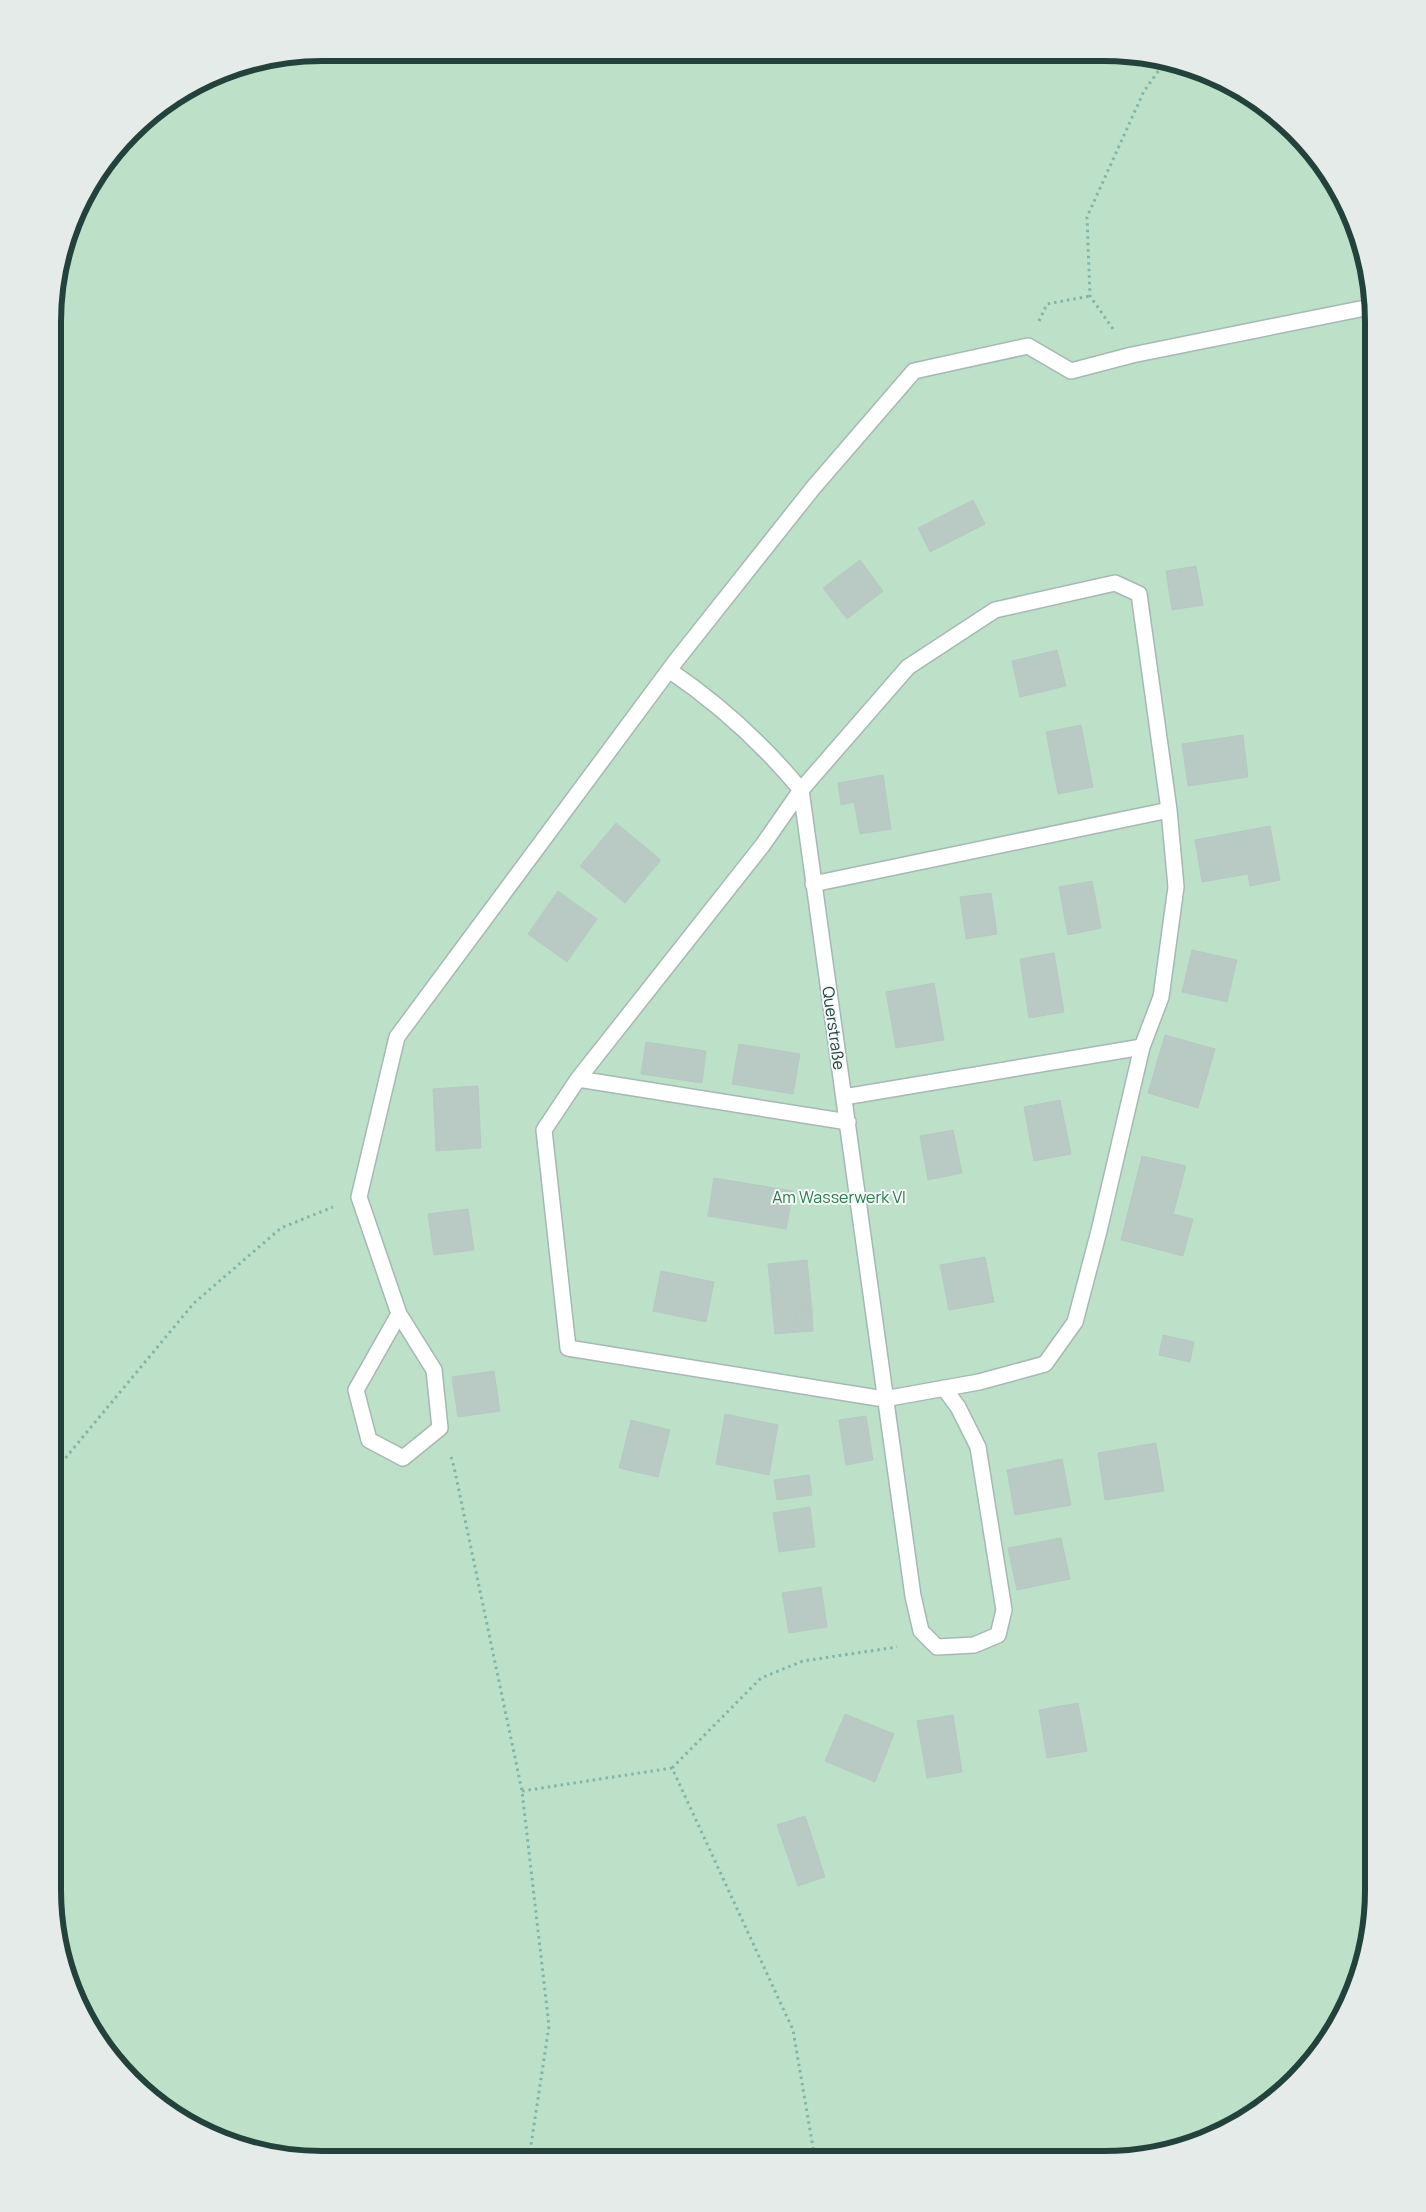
<svg xmlns="http://www.w3.org/2000/svg" width="1426" height="2212" viewBox="0 0 1426 2212" font-family="Manrope,sans-serif">
<style>
.green{fill:#bce1c8}
.building{fill:#b9cac4;stroke:#b6c9c2}
.lines{fill:none;stroke-linecap:round;stroke-linejoin:round}
.minor-casing{stroke:#a6b8b3;stroke-width:18}
.path{stroke:#82b4a8;stroke-width:3;stroke-dasharray:2.5 4;stroke-linecap:butt}
.minor{stroke:#fff;stroke-width:15}
.labels{text-anchor:middle;dominant-baseline:central;stroke-width:4;stroke-linejoin:round;paint-order:stroke}
.street-label{font-size:16px;fill:#22423b;stroke:#f5faf8}
.park-label{font-size:16px;fill:#297c4e;stroke:#f5faf8}
.rim{fill:none;stroke:#22423b;stroke-width:6}
</style>
<rect width="100%" height="100%" fill="#e4efeb"/>
<path class="green" d="M322,53l818,2 67,18 61,35 50,50 35,61 20,103v1586l-20,85 -35,61 -50,50 -61,35 -103,20 -817,-2 -68,-18 -61,-35 -50,-50 -35,-61 -20,-103 2,-1603 25,-84 64,-83 75,-47z"/>
<path class="building" d="M973,500l12,24 -55,28 -12,-24z
M860,560l23,31 -36,28 -24,-31z
M1196,566l7,39 -31,5 -6,-39z
M1057,650l9,36 -46,11 -8,-36z
M1081,725l12,62 -35,7 -12,-62z
M1243,735l5,42 -60,9 -6,-42z
M883,775l8,54 -31,5 -6,-32 -13,3 -3,-22z
M616,823l45,37 -36,43 -45,-37z
M1270,826l10,54 -30,6 -2,-12 -46,8 -7,-42z
M1092,881l9,47 -33,7 -9,-48z
M558,891l39,28 -30,43 -39,-28z
M991,893l6,41 -31,5 -6,-42z
M1192,950l45,10 -10,42 -45,-10z
M1054,953l10,59 -35,6 -9,-59z
M934,983l10,57 -48,8 -10,-56z
M1165,1035l50,14 -17,59 -50,-15z
M646,1042l60,9 -4,32 -61,-9z
M739,1044l61,10 -7,40 -61,-10z
M478,1086l3,62 -45,3 -3,-62z
M1060,1100l11,54 -37,7 -10,-54z
M953,1130l9,43 -34,7 -8,-44z
M1142,1156l44,10 -13,48 20,5 -10,37 -62,-16z
M714,1178l79,13 -7,38 -78,-13z
M468,1209l6,41 -40,5 -6,-41z
M985,1257l9,45 -45,8 -9,-45z
M807,1260l5,51 -16,1 2,20 -23,2 -7,-70z
M661,1271l53,11 -8,40 -53,-11z
M812,1311l1,20 -15,1 -2,-20z
M1163,1335l31,7 -4,20 -31,-7z
M494,1371l6,40 -42,6 -6,-40z
M725,1414l53,11 -9,50 -53,-11z
M866,1416l7,44 -27,5 -7,-45z
M631,1420l39,10 -12,47 -39,-9z
M1156,1443l8,48 -59,9 -7,-47z
M1062,1459l9,46 -56,10 -8,-45z
M809,1475l3,20 -35,5 -3,-20z
M810,1507l5,40 -36,5 -6,-39z
M1061,1538l9,41 -53,11 -9,-42z
M821,1587l6,40 -38,6 -7,-40z
M1078,1703l9,48 -40,7 -8,-48z
M845,1714l49,20 -19,48 -50,-21z
M953,1715l9,57 -35,6 -10,-57z
M805,1816l20,61 -27,9 -21,-61z"/>
<g class="lines">
<g class="minor-casing">
<path id="minor" d="M1115,583l24,11 30,216 7,77 -15,110 -19,50 -43,184 -24,91 -30,42 -66,18 -95,17 -316,-51 -24,-218 34,-51 184,-233 39,-56 107,-123 87,-57z
M669,670c50,34 94,74 132,120l112,806 8,35 16,16 37,-2 24,-10 6,-25 -26,-163 -20,-40 -14,-19
M813,884l356,-74
M578,1079l270,43
M844,1097l298,-50
M399,1314l-43,76 13,50 34,18 37,-30 -6,-58 -35,-56 -40,-117 38,-160 278,-375 138,-174 101,-117 114,-25 43,25 61,-16 238,-48"/>
</g>
<path class="path" d="M1039,321l8,-17 43,-8
M1113,329l-23,-33 -3,-79 57,-126 21,-29
M451,1457l3,10 68,324 27,235 -20,132
M53,1473l141,-170 87,-75 52,-21
M672,1768l89,-90 42,-17 94,-14
M522,1791l150,-23 121,262 22,129"/>
<use href="#minor" class="minor"/>
</g>
<g class="labels">
<g class="street-label">
<text transform="translate(834 1028) rotate(82)">Querstraße</text>
</g>
<g class="park-label">
<text x="839" y="1197">Am Wasserwerk VI</text>
</g>
</g>
<path d="M0 0H1426V2212H0ZM322 61H1104A261 261 0 0 1 1365 322V1890A261 261 0 0 1 1104 2151H322A261 261 0 0 1 61 1890V322A261 261 0 0 1 322 61Z" fill="#e4ebe9" fill-rule="evenodd"/>
<path class="rim" d="M322 61H1104A261 261 0 0 1 1365 322V1890A261 261 0 0 1 1104 2151H322A261 261 0 0 1 61 1890V322A261 261 0 0 1 322 61Z"/>
</svg>
